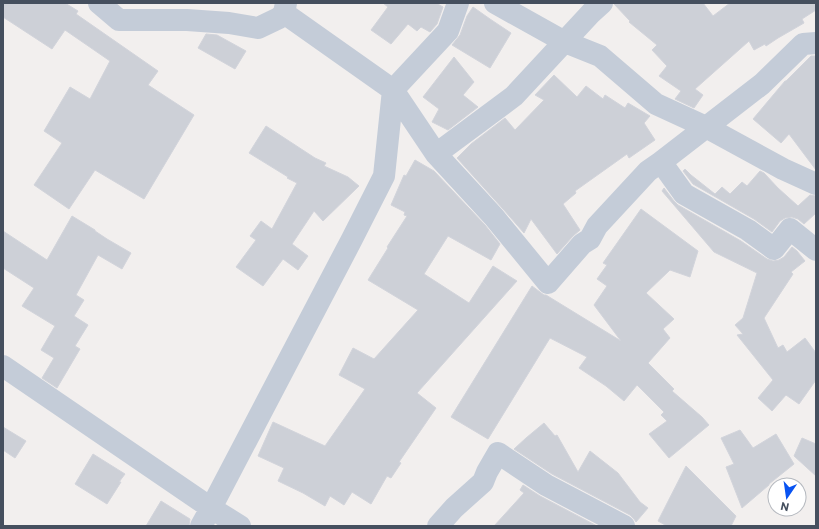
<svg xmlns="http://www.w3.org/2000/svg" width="819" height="529" viewBox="0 0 819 529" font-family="Commissioner,sans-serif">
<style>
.building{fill:#cdd0d7;stroke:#d2d4db}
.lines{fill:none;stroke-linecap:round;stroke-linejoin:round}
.minor{stroke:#c4ccd8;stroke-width:22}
</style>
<rect width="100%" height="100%" fill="#f2efee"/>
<path class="building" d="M3,3h62l13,8 -2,3 82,57 -10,14 46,30 -50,84 -49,-29 -26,39 -35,-24 28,-42 -18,-12 26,-44 20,12 20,-38 -45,-31 -13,19 -49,-32z
M383,3h53l7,4 -6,17 -7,8 -9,-5 -4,4 -9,-7 -17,20 -20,-14 17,-23z
M614,3h89l10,13 17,-13h86v7l-14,9 2,4 -26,15 -12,8 -1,-2 -11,6 -5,-9 -54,48 8,6 -9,13 -19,-9 6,-8 -22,-15 8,-10 -15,-16 5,-5 -28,-23 1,-1 -16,-17z
M473,7l17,12 21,14 -21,35 -38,-23 8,-10 7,-19z
M206,34l11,1 29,16 -11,18 -37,-21z
M811,56h5v114l-27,-36 -8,9 -28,-24 32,-38h1z
M454,57l20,25 -11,13 15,12 -30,23 -16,-8 7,-13 -16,-12z
M554,75l23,22 9,-11 17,13 2,-4 20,13 3,-5 22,13 -6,7 11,17 -26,18 -2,-4 -52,37 1,2 -13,11 17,26 -7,6 -16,18 -26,-35 -7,14 -21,-24 -46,-51 14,-14 34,-26 10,12 29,-30 -9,-5z
M266,126l49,32 11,5 -2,3 24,11 11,9 -36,35 -9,-10 -22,33 16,12 -10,14 -15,-11 -20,27 -27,-19 20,-27 -6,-4 11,-15 11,8 25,-46 -10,-5 1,-1 -39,-24z
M415,160l19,11 51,54 15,19 -9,16 -43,-24 -24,38 45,29 24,-37 24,15 -100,112 19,15 -37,54 2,1 -10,15 -4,-2 -16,28 -19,-12 -8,13 -14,-9 -5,10 -22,-13 -25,-12 6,-13 -26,-12 15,-34 52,24 40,-57 -26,-14 14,-27 21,11 44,-49 -50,-30 20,-32 -1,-1 20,-31 -3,-1 1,-3 -14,-7 13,-30 2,1z
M685,169l6,6 24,19 7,-7 8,7 12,-12 5,4 13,-15 4,2 14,15 20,18 12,-11 6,1v17l-12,11 -6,-5 -6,-2 -7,1 -5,3 -8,11 -18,-13 -61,-35 -10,-13z
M664,188l10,13 4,4 63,36 26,18 6,2 6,-1 5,-3 8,-10 5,4 8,10 -14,11 2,2 -29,44 14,30 5,-3 4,7 18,-14 11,15v27l-17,24 -13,-9 -14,16 -14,-13 15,-18 -36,-45 6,-1 -8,-9 8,-7 14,-45 -43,-21 -52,-61z
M641,209l57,42 -8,26 -20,-7 -24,23 28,26 -11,10 7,9 -22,25 26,26 -2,2 30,26 7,8 -40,33 -20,-24 18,-13 -6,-6 3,-3 -27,-27 -13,16 -18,-15 -27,-18 8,-11 -37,-19 -62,101 -37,-22 81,-131 12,9h2l75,46 -27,-36 13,-19 -10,-7 10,-14 -4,-2z
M72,216l23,14v1l12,8 24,14 -9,16 -24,-14 -22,40 8,5 -10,16 14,9 -13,21 5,3 -23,39 -15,-10 12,-20 -13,-8 14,-24 -33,-20 12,-18 -31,-20v-37l44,29z
M544,423l11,13 2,-1 21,37 12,-21 28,22 22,29 8,6 -12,14 -2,-3 -4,-4 -78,-41 -38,-25 12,-11z
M3,427l23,14 -11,17 -12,-8z
M740,430l13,18 23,-14 18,30 -25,20v1l-27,23 -16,-41 8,-3 -13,-26z
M802,438l14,6v32l-22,-20z
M93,454l32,20 -6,8h2l-14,22 -32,-20z
M686,466l50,50 -5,10h-64l-9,-5z
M523,485l17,11 57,30h-103l30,-33 -4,-3z
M161,501l29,18 -1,7h-43z"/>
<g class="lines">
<path class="minor" d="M99,3l20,17h68l42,3 29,5 21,-10 5,-5 2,-10
M495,3l70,39 35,14 56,48 50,23 77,42 33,15
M284,13l109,77 43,64 58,63 54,66 34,-39 8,-5 7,-13 51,-55 13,-9 23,32 64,36 26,19 16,-20 26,21
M436,154l78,-58 77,-83 11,-10
M661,162l101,-78 41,-40 13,-1
M3,366l208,142 29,18
M201,526l10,-18 141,-269 32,-63 9,-86 55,-59 10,-28
M438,526l16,-18 29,-26 4,-10 11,-19 48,32 78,41"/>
</g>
<rect width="819" height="529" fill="none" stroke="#454f5e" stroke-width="8"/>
<g transform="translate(787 497) rotate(193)"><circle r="19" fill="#ffffff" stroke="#b5b9bf"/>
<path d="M0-3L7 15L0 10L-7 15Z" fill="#0853f2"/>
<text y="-6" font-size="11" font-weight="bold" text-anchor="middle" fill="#454f5e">N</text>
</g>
</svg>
